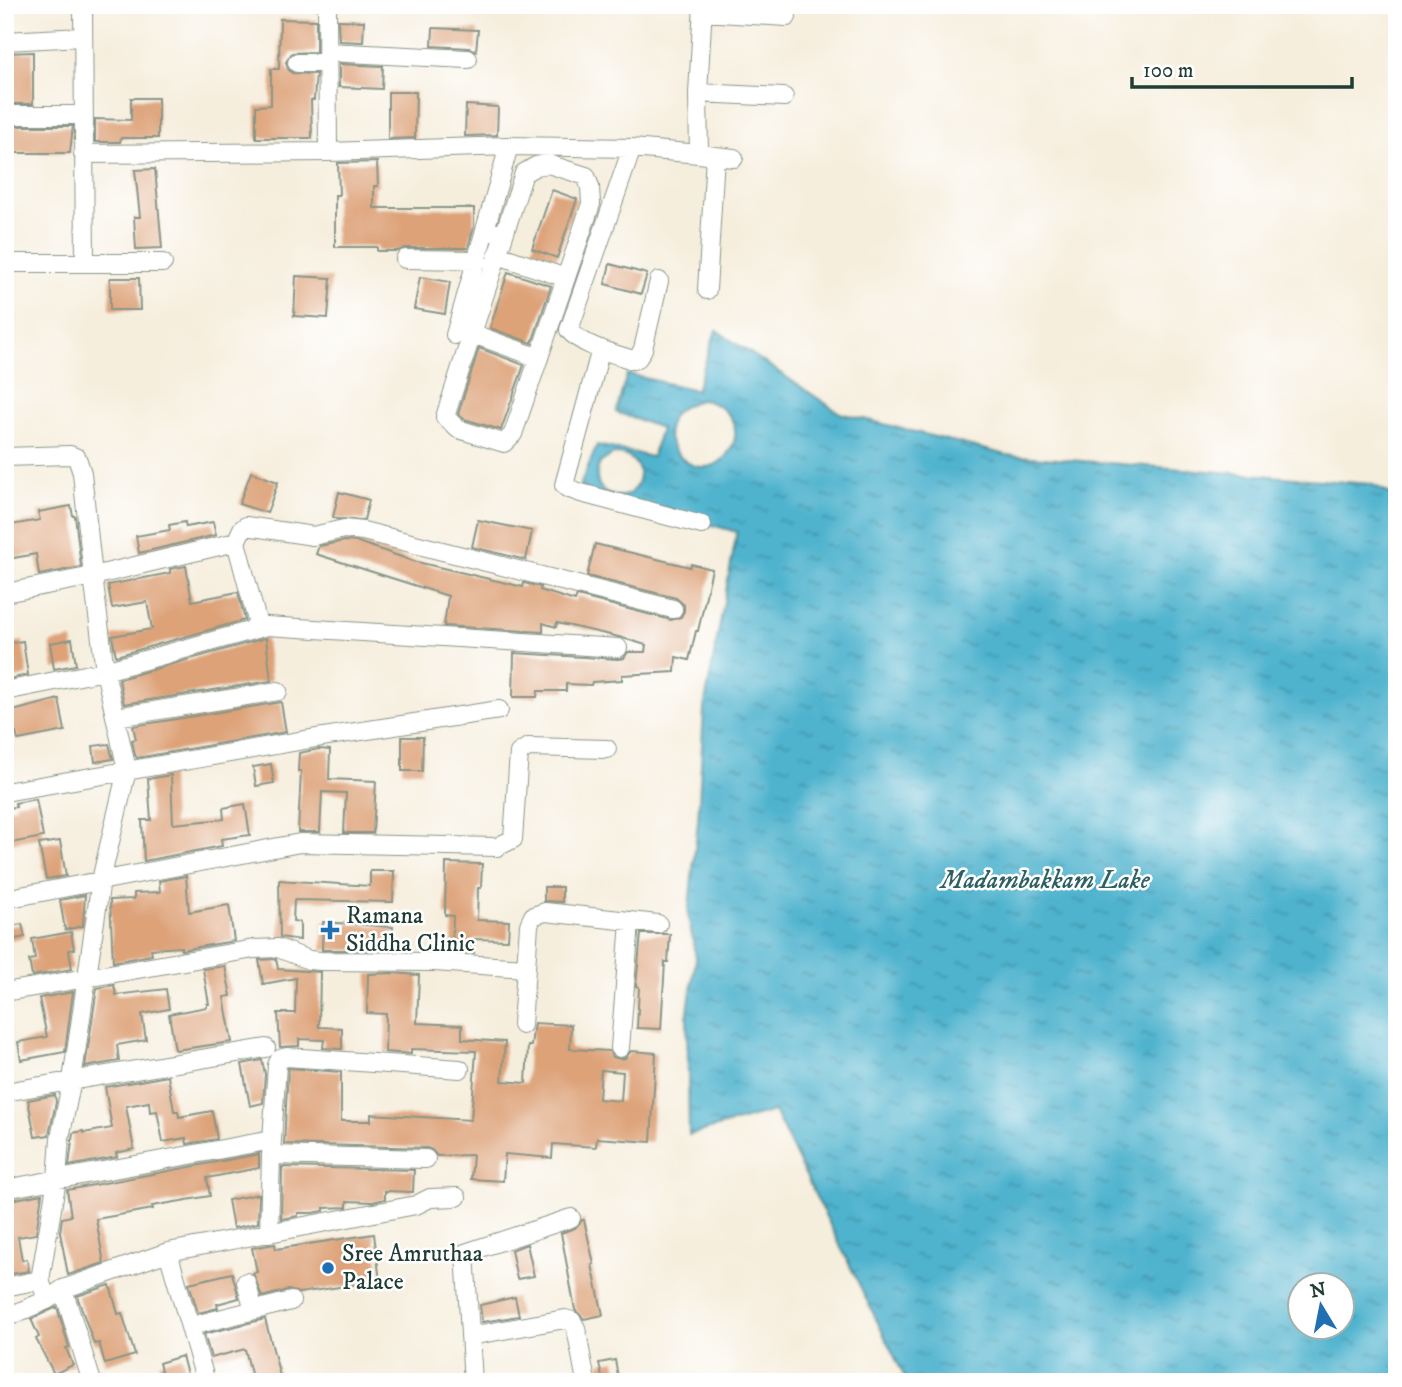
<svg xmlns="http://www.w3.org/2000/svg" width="1402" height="1387" viewBox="0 0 1402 1387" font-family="'IM FELL DW Pica',serif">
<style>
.water{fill:url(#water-ripples);stroke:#377881;stroke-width:2;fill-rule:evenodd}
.building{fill:#dda278;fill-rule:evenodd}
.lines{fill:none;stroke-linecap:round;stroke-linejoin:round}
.minor-casing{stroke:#8a9688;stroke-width:20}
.minor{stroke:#fff;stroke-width:18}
.poi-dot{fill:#1f6fb2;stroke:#fff;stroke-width:2.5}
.labels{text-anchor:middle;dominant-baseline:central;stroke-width:5;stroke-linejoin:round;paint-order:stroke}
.poi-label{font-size:24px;fill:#1f3d34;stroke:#fff;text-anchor:start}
.water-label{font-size:26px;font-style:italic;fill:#2d6062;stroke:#fff}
</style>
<defs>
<pattern id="water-ripples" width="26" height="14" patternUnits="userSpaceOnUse" patternTransform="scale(1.75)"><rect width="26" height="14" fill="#4fb3ce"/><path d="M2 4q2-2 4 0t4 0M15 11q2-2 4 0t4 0" fill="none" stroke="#4193a8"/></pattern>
</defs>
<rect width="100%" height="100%" fill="#fff"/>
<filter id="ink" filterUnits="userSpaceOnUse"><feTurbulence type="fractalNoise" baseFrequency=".0143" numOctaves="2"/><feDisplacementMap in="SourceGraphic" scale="14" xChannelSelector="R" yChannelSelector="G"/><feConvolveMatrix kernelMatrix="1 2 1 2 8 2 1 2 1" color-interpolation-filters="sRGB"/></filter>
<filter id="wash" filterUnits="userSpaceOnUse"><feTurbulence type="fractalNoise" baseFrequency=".00686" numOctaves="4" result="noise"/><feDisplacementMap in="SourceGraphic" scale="28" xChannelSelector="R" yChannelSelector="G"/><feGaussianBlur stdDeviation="1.57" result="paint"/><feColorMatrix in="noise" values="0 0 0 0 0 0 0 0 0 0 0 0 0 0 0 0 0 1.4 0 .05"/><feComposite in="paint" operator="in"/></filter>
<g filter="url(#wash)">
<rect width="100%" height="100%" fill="#f6eedd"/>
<path class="water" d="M716,330l124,83 167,42 364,29 26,13v885h-490l-133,-271 -85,24 -2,-118 9,-59 -8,-43 10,-95 6,-112 33,-176 -158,-44 18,-43 55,12 9,-29 -45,-16 11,-38 69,16zM701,400c24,3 44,26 29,50 -32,53 -103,-33 -29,-50zM613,454c13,0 20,3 26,16 3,41 -56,30 -39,-7zM1300,1286h42v42h-42z"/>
<g id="blocks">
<path class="building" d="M280,19l36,1v32l-24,1 -6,9 2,7 4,4 24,1 -2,26h-3l1,38h-56v-32l15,-1v-36h8z
M338,20l26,1 -1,21 -24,-1z
M433,28l45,2 -2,21 -7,-3 -37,-2z
M33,52v52h-26l-2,-51z
M339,64l44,2 -1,23 -43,-2z
M388,92h28l-1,46 -27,1z
M131,98h27v40h-37l-1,4h-25v-23l36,1z
M466,105l32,2 -1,28 -32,1z
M5,126h68l-3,27h-65z
M377,162l1,24h-4v22h100v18l-6,22h-63l-7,3h-21v-4h-42v-52h4l-1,-32z
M155,169l7,79 -26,1 -2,-32h6l-5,-47z
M552,190l25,9 -20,59 -25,-9z
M610,264l37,10 -6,20 -36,-10z
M508,272l43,14 -19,57 -42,-15z
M296,276l35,2 -3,40 -34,-2z
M420,277l30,5 -5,32 -31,-5z
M110,278h29l1,32h-30z
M479,348l45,17 -23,65 -37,-11 -6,-5z
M251,472l27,10 -11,31 -28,-9z
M339,492l30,8 -5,20 -27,-1 -4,-2z
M71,506l2,10h2l6,51 -42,8 -3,-21 -28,5 -3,-33 35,-6 -2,-8z
M478,520l54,11 -6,29 -54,-13z
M185,522l1,5 27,-5 3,13 -77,18 -3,-17 34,-6 -1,-5z
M345,541l13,1 55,19 110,26 1,-4 17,4 -1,3 35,11 2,-5 94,24 10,-3 3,-6v-6l-8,-7 -89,-22 8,-32 95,23 1,-3 21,5 -14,62h-2l-7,29 -13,-3 -1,15 -53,3v5l-30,2 -1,3 -25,-1v7h-28l-1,6h-24l1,-44 104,6 6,-1 4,-6h17l1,-7 -27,-8 -62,-14 -1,4 -13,-4v9l-99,-6 4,-30 -132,-42 3,-8z
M186,566l6,35 46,-9 7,28 -129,36 -4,-20 40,-7 -5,-27 -35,6 -4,-23 62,-12v-4z
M266,638l5,43 -147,23 -5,-25z
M72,639l4,26 -22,4 -4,-26z
M23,641l5,34 -19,4 -4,-35z
M59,699l6,32 -47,9 -2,-7 -11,2v-22z
M281,702l5,30 -149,26 -2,-3 -3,-15 4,-1 -3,-13z
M402,737h21l-1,34h-20z
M109,744l4,15 -18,3 -2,-16z
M319,749l11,1 -1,29 47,2 -3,52h-29l2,-40 -24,-1 -2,40h-22l3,-61h-3l1,-18z
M271,764l3,19 -18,3 -3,-19z
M171,775l2,49 51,-5 -1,-11 22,-4 5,31 -29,4 1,7 -78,15 -2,-41h9l-3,-41z
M36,799l7,38 -38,7v-36l11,-1 -1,-4z
M60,841l6,35 -20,3 -7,-35z
M446,863l36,1 -1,24h-3l-1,32 32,1 -1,19 -34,-1v14l-22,-1 1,-36 -8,-1z
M370,871h24l-1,31 -99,-2 -1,21 7,1v18l-20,-3 -1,-57 91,6z
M186,876l3,36 40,-7 5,36 -53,9v-3l-30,2 1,6 -39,7 -3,-62 24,-1v-6l26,-1 -1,-11z
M544,887h18v15l-18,-1z
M85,895l-2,31 -18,4 -5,-30z
M323,922l70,5 -1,23h-70z
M22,924l3,13 -20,4v-14z
M71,932l3,17 -5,1 3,19 -40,7 -3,-16 6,-1 -3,-20z
M641,934h29l-2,28h-3l-4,67 -24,-1 2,-41 -3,-1z
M276,959l2,10 42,3 -1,55 23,1v21l-19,-1 1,-8 -25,-1v7l-19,1 -2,-34h17l1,-35 -33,6 -4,-24z
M225,966l6,30 -7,1 8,45 -57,8 -6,-36 38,-7v-3h2l-6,-35z
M392,973l27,2 -2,48 45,2v14l43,3 -3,39 24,2 2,-37h3l3,-23 37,2 -1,24 39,2 4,6 7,2 5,-1 6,-7 25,2 -5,89 -54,-4 -1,9 -43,-3 -1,14 -47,-4 -2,27 -32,-2 2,-24 -36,1 -5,-6 -5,-2 -143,-4 4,-76 53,4v49h30v-7l100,6 5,-69 -65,-2v5l-26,-2 1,-38 -19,-1 1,-39zM601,1070l22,2 -2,29 -22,-2z
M114,985l2,10 50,-6 3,20 -27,5 4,26 -29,5 2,16 -34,6 12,-79z
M73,992l-8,60 -44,8 -3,-18 29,-5 -8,-39z
M262,1060l3,14 -2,29 -13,3 -8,-42z
M168,1076l6,35h4l1,6 33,-6 5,28 -30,5 -1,-6 -23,4 -6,-31 -7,1 -1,-10 -23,4 8,43 -18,4 1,4 -48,9 4,-33 10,-2 1,2 28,-5 -7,-41z
M55,1095l1,7 -7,33 -14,2 -7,-37z
M259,1154v14l-52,10 3,18 -58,10 1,3 -57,10 8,44 -36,12 -8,-43 2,-14 9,-2 -4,-26z
M282,1167l132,3 -1,22 -28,-1v8l-12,3 -26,-1v6l-23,1v3l-12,2h-14v3l-17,3z
M42,1194l-6,40 -18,3 4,23 5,-1 2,12 -24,4v-74z
M259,1194l-1,29 -25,5 -5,-28z
M582,1220h2l10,44 -2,1 11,50 -19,4 -9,-9 -14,-77 14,-5z
M374,1234l6,47 -81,12 -11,-3 -26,7 -9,-24 4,-1 -5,-24 23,-4 1,5z
M527,1244l7,32 -17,3 -6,-29z
M232,1273l7,25 -22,6 1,4 -20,5 -9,-30z
M110,1285l8,29 4,-1 13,42 -30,9 -6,-21 -5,1 -17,-48z
M515,1297l4,19 -37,6 -2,-17z
M57,1307l12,40 -3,1 7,17 -19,9 -18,-35 3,-2 -8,-18z
M265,1319l15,57 -27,6 -8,-33 -34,9 -7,-24z
M182,1356l7,26h-25l-5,-19z
M615,1360l4,22h-16l-4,-19z"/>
</g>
</g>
<g filter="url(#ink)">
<use href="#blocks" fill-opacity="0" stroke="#8a9688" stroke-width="2"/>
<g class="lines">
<g class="minor-casing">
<path id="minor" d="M83,5l2,258
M327,5l1,147
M702,12l85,5
M5,41l77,-4
M327,52l141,7
M297,63h30
M698,93l86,4
M5,115h78
M632,148l67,6 -1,-61 5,-88
M83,154l245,-2 181,-6 123,2 -63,182c11,15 46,24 64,30l5,-2 5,-9 16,-68
M699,154l16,2 -8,134
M715,156l19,2
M486,229l18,6 20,-62 12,-7 12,-2 38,12 4,11 1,17 -78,230 -9,9 -46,-14 -13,-12 59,-182
M498,255l68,23
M405,259l73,1
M5,263h158
M460,329l79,29
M455,335l54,-189
M601,349l-37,136 3,3 14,5 121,32
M5,457l65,-2 7,3 5,15 11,103 -88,17
M236,542l23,86
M5,691l100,-20 162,-45 351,22
M116,717l162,-26
M5,792l311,-54 183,-28
M5,899l295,-56 197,4 16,-8 6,-86 9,-6 79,2
M5,992l249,-43 24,-1 31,12 12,1 113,1 92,6
M522,1025l7,-100 4,-9 12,-4 113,12
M620,1048l10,-126
M5,1092l261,-44
M271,1155l155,4
M5,1189l267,-49
M269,1234l2,-79 6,-90 3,-6 7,-2 173,12
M168,1252l38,130
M246,1282l8,28
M5,1287l35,-7
M63,1289l29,93
M47,1300l-7,-20 17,-101 3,-41 12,-58 29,-200 26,-110 -22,-99 -12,-95 143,-34 6,-13 4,-3 67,10 31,-7 19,2 310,78
M5,1318l42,-18 16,-11 105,-37 248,-47 14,-7 27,-1
M191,1326l100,-25
M470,1336l95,-17 7,2 4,7 10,54
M473,1382l-8,-129 106,-35"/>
</g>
<use href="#minor" class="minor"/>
</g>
</g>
<g class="poi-dot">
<path d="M326.5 919.5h7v7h7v7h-7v7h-7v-7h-7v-7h7z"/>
<circle cx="328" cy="1268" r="7"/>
</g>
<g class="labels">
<g class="poi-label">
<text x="346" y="916">Ramana<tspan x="346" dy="28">Siddha Clinic</tspan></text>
<text x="342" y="1254">Sree Amruthaa<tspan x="342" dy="28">Palace</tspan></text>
</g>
<g class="water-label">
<text x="1045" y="880">Madambakkam Lake</text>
</g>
</g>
<rect width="1402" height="1387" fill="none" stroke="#fff" stroke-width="28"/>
<g transform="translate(1321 1306) rotate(350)"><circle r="33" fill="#ffffff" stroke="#a5b1ae" stroke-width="2"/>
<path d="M0-5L12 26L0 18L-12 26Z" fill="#1f6fb2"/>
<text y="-10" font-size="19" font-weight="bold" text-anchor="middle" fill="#1f3d34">N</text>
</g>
<path d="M1132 77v10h220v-10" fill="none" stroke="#1f3d34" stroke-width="3.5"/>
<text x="1143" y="77" font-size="21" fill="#1f3d34" stroke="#ffffff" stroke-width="5" paint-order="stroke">100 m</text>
</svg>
